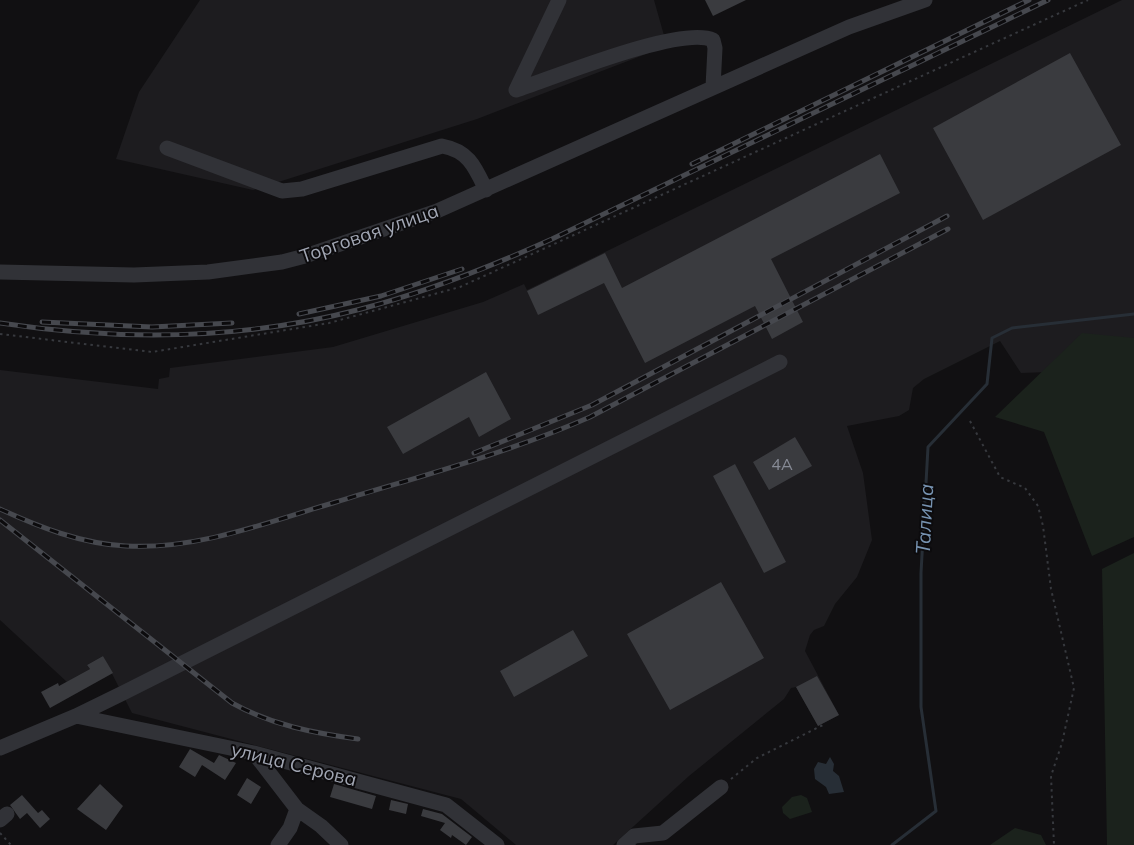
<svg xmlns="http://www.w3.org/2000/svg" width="1134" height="845" viewBox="0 0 1134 845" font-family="Mulish,sans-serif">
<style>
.built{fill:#1d1c1f}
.green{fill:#1b221c}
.water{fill:#272e36}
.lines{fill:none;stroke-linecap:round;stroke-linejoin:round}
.stream{stroke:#272e36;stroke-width:3}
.building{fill:#3a3b3f}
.path{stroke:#37393e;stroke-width:2;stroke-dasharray:2.5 4;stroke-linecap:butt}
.minor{stroke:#313237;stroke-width:15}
.rail-casing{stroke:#46484e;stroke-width:5}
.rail{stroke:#0c0b0d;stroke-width:3;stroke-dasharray:9;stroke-linecap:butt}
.labels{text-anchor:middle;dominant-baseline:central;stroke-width:4;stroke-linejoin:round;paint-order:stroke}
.number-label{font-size:16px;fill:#878b96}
.street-label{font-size:19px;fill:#a1a6b3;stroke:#0c0b0d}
.water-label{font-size:20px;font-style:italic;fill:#7692b0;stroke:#0c0b0d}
</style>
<rect width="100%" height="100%" fill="#111012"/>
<path class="built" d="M200,0h454l13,46 -190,73 -224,71 -137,-31 23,-67z
M1122,0h12v347l-85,25 -28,1 -21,-32 -76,38 -11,9 -4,22 -10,6 -52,10 16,47 9,67 -15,37 -22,27 -11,22 -10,4 -4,5 -5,16 34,64 -21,11 -22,-39 -5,1 -7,11 -95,77 -76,69h-97l-55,-46 -329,-86 -29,-57 -16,9 3,4 -23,13 -67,-62v-250l158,19 1,-10 10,-2 1,-9 163,-21 150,-45 41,-18 3,6z"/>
<path class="green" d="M1082,333l52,5v199l-42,19 -48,-124 -49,-15z
M1134,553v292h-27l-5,-276z
M801,795l6,3 5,14 -22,7 -7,-6 -1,-6 10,-10z
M1015,828l26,7 5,10h-56z"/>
<path class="water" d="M830,757l4,7 -1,7 6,5 5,16 -15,2 -3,-7 -11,-8 -1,-10 4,-7 8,2z"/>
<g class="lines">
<path class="stream" d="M892,845l44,-34 -15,-104v-134l7,-126 59,-63 5,-46 20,-10 122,-14"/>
</g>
<path class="building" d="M705,0h41l-33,16z
M1070,53l51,92 -138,75 -50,-92z
M880,154l20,39 -129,66 32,63 -31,17 -17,-33 -110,57 -41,-80 -66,32 -11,-24 78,-38 17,35z
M486,372l25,47 -32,18 -10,-20 -66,37 -16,-27z
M795,437l17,29 -43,24 -16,-28z
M735,464l51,98 -22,11 -51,-97z
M721,582l43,76 -94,52 -43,-76z
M573,630l15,26 -74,41 -14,-26z
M103,656l10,17 -63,35 -9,-16 17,-9 1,3 31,-17 -3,-4z
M817,676l22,39 -21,11 -22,-39z
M190,749l24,14 5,-8 17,8 -11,17 -23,-15 -7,12 -16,-10z
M247,778l14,9 -10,17 -14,-9z
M100,784l23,22 -17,24 -29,-21z
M334,784l42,12 -4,13 -42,-12z
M22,795l16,18 4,-3 8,9 -10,9 -13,-15 -7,6 -10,-14z
M391,800l17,4 -2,10 -17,-4z
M423,809l19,5 30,23 -6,8 -14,-10 -1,3 -11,-8 5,-7 -24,-7z"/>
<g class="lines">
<path class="path" d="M0,334l152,18 177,-29 131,-36 628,-287
M970,421l30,56 25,11 13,18 5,20 8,63 23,99 -12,55 -11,33 3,69
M731,779l26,-21 66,-33
M0,833l11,12"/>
<path class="minor" d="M559,0l-43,90c37,-12 165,-65 197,-50l2,8 -2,39
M167,148l115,43 20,-2 140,-43c27,5 33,21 44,44
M0,272l134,3 74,-3 74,-10 23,-6 132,-45 412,-184 76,-27
M76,716l178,37 192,52 51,40
M0,748l76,-32 47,-23 657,-331
M254,753l43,56 -7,19 -12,17
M297,809l24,17 20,19
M0,820l7,-6
M624,845l10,-9 29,-3 58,-46"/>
<g class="rail-casing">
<path id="rail" d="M692,164l337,-164
M299,314l82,-18 81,-27
M42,322l110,5 80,-4
M0,323c119,18 244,17 361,-14 66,-17 129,-42 191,-70l496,-239
M474,453l118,-48 355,-189
M0,509c39,18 82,35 126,37 72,4 142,-24 210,-44 85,-26 172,-49 254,-85l358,-188
M0,520l232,183c40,22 81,30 126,36"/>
</g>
<use href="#rail" class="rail"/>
</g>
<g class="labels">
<g class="number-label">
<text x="782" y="464">4А</text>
</g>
<g class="street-label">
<text transform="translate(369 233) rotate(-19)">Торговая улица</text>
<text transform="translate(294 764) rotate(14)">улица Серова</text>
</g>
<g class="water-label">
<text transform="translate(924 519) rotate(-87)">Талица</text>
</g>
</g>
</svg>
